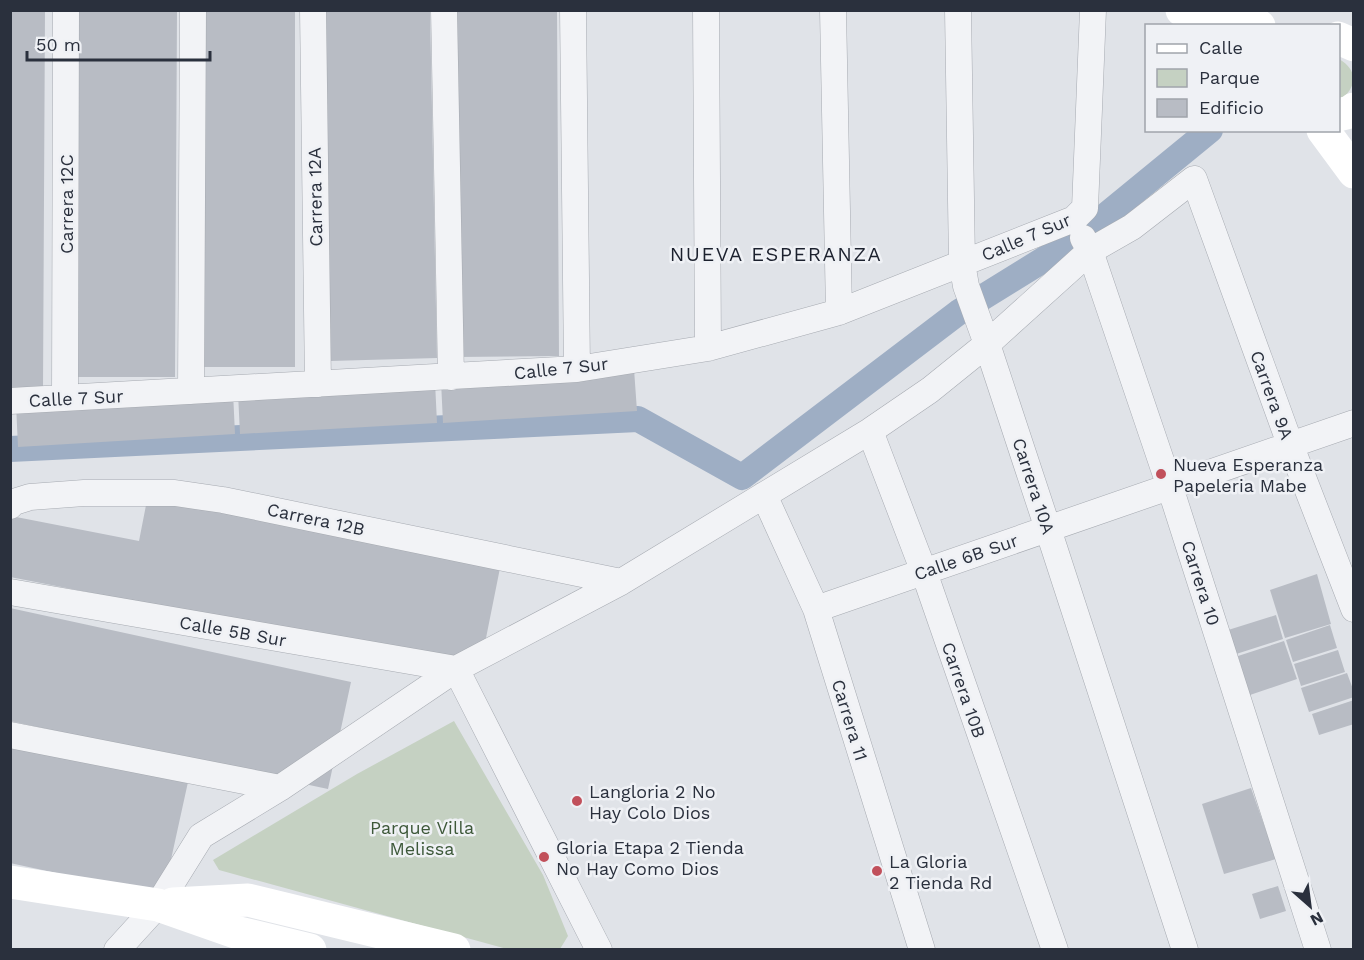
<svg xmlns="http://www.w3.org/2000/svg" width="1364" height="960" viewBox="0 0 1364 960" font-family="'Work Sans',sans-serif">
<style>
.green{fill:#c5d1c2}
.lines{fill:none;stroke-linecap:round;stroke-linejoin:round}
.canal{stroke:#9eaec4;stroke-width:26}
.building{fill:#b8bcc4}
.street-casing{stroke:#a6aab1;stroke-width:27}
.street{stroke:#f2f3f6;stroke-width:26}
.secondary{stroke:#fff;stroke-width:33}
.poi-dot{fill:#c1505b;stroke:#eff1f5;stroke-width:2}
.labels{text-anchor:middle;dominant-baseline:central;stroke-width:5;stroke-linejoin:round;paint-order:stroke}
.street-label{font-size:18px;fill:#2a303d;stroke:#eff1f5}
.poi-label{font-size:18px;fill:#2a303d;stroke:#eff1f5;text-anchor:start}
.park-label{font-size:18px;fill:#3d5839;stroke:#eff1f5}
.neighbourhood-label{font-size:20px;letter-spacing:1.5px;fill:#1c212e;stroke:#eff1f5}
</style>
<rect width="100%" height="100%" fill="#e0e3e8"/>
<path class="green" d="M1339,59c21,12 17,30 0,42z
M454,721l89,154 25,61 -8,13h-53l-288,-79 -6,-10 144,-86z"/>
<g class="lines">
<path class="canal" d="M10,449l628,-30 104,58 217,-165 118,-73 133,-109"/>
</g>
<path class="building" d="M10,10h35l-2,379h-33z
M75,10h102l-2,367h-103z
M203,10h92v357h-92z
M323,10h107l7,348 -107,3z
M455,10h102l2,346 -103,1z
M634,369l3,42 -194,12 -2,-42z
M435,382l2,41 -197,11 -2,-41z
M233,392l2,42 -217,13 -2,-43z
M148,495l353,68 -21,105 -470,-91 1,-61 128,25z
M1317,574l14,50 -46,14 -15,-48z
M10,608l341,74 -23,107 -318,-68z
M1276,615l7,24 -50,16 -8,-24z
M1330,625l7,23 -44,14 -7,-22z
M1284,641l13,38 -50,17 -5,-15 3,-1 -7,-24z
M1338,650l7,22 -44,14 -7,-22z
M1347,673l7,19v5l-45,15 -8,-24z
M1354,700v24l-35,11 -7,-21z
M10,744l178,38 -25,114 -153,-33z
M1251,788l25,71 -52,15 -22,-70z
M1278,886l8,25 -26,8 -8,-25z"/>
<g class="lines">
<g class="street-casing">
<path id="street" d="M313,10l5,374
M444,10l7,367
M573,10l4,359
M706,10l2,338
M833,10l6,302
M958,10l4,253 4,23 21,58 61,185 137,421
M1083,238l7,13 80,236 148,463
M191,391l2,-381
M65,398l1,-388
M10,401l567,-32 131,-21 131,-36 235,-93 11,-11 8,-198
M870,431l54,141 131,378
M764,495l52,114 106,341
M10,506l4,-4 16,-5 54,-4h91l48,7 398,82
M10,592l446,77 143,281
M816,609l538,-186
M10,735l270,53
M117,950l41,-45 43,-69 79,-48 176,-119 165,-87 249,-151 60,-41 57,-46 103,-93 42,-24 62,-48 96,265 64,165"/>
</g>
<use href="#street" class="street"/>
<path class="secondary" d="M1182,10l7,3 70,13
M1338,38l16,7
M1338,115l12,-3 4,-3
M1323,130l31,42
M10,882l148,23 77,27 75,18
M173,904l75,-4 206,50"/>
</g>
<g class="poi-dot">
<circle cx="1161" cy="474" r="6"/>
<circle cx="577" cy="801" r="6"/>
<circle cx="544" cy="857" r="6"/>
<circle cx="877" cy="871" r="6"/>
</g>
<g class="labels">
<g class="street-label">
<text transform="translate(315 197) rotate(-91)">Carrera 12A</text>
<text transform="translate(66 204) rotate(-90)">Carrera 12C</text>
<text transform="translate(1026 237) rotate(-23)">Calle 7 Sur</text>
<text transform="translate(561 368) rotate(-6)">Calle 7 Sur</text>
<text transform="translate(1272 395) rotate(70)">Carrera 9A</text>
<text transform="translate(76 398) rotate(-3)">Calle 7 Sur</text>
<text transform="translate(1034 486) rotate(72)">Carrera 10A</text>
<text transform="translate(316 519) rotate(12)">Carrera 12B</text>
<text transform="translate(966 557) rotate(-19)">Calle 6B Sur</text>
<text transform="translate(1201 583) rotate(72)">Carrera 10</text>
<text transform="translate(233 631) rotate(10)">Calle 5B Sur</text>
<text transform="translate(964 690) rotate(71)">Carrera 10B</text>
<text transform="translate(850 720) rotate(73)">Carrera 11</text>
</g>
<g class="poi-label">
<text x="1173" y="464">Nueva Esperanza<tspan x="1173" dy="21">Papeleria Mabe</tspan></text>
<text x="589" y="791">Langloria 2 No<tspan x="589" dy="21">Hay Colo Dios</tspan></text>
<text x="556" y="847">Gloria Etapa 2 Tienda<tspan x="556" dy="21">No Hay Como Dios</tspan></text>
<text x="889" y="861">La Gloria<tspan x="889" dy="21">2 Tienda Rd</tspan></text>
</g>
<g class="park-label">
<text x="422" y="827">Parque Villa<tspan x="422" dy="21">Melissa</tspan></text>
</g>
<g class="neighbourhood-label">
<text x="776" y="254">NUEVA ESPERANZA</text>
</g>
</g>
<rect width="1364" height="960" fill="none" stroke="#2a303d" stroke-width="24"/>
<rect x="1145" y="24" width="195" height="108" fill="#eff1f5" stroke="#a0a4ab" stroke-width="1.5"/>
<rect x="1157" y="44" width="30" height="9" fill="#ffffff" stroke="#a0a4ab" stroke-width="1.5"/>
<text x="1199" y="54" font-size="18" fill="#2a303d">Calle</text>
<rect x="1157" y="69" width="30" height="18" fill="#c5d1c2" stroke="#a0a4ab" stroke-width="1.5"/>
<text x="1199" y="84" font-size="18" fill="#2a303d">Parque</text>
<rect x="1157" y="99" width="30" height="18" fill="#b8bcc4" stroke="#a0a4ab" stroke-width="1.5"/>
<text x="1199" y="114" font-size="18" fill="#2a303d">Edificio</text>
<g transform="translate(1310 906) rotate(152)" stroke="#eff1f5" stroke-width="4.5" paint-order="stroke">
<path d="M0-4.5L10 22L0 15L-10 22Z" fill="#2a303d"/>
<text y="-9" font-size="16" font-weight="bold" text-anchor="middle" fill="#2a303d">N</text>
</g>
<path d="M27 51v9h183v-9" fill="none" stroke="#2a303d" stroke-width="3"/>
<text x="36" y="51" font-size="18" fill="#2a303d" stroke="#eff1f5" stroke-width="4.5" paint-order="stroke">50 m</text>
</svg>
